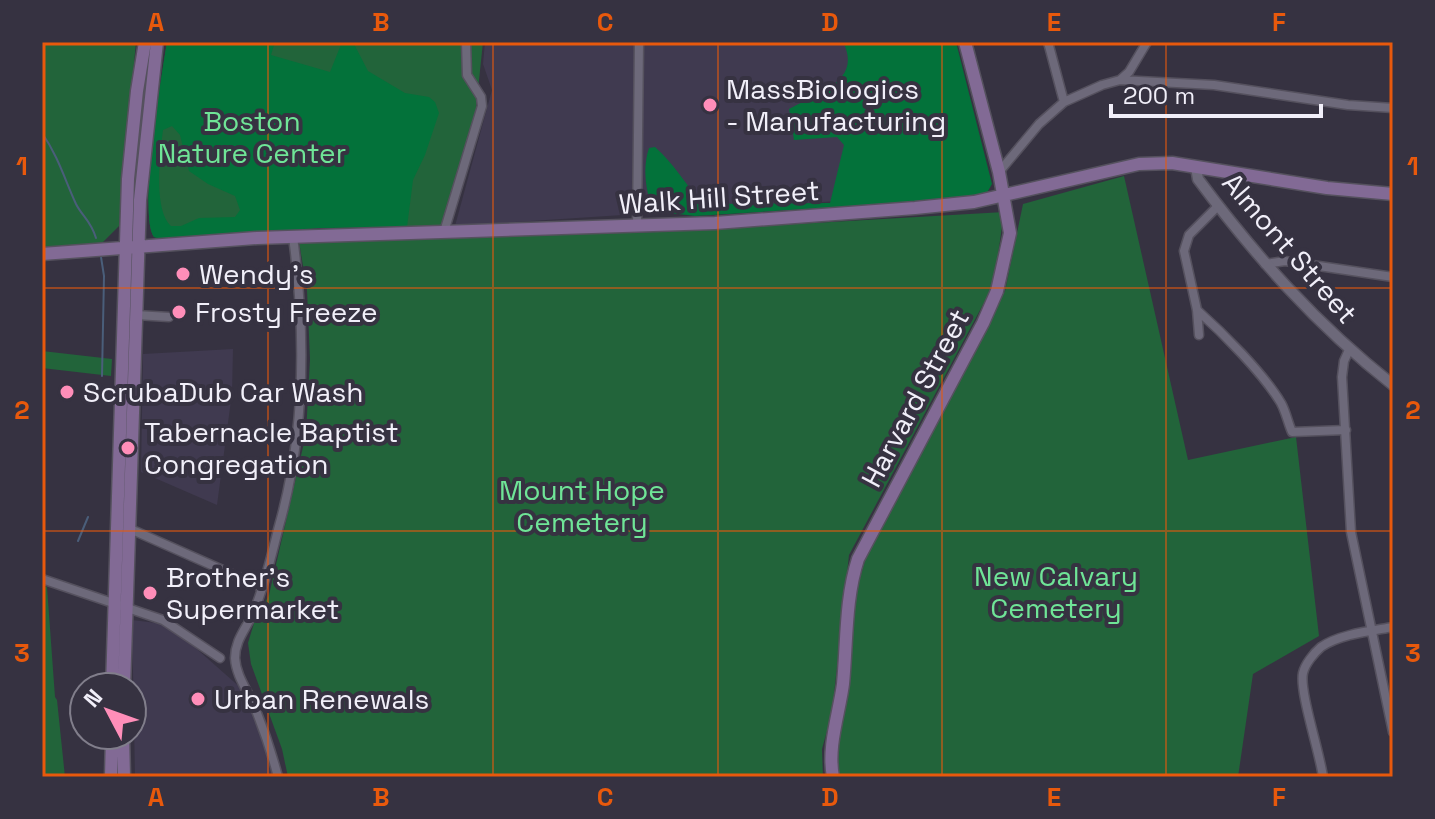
<svg xmlns="http://www.w3.org/2000/svg" width="1435" height="819" viewBox="0 0 1435 819" font-family="'Space Grotesk',sans-serif">
<style>
.built{fill:#403a50}
.green{fill:#22643a}
.forest{fill:#03723a;fill-rule:evenodd}
.lines{fill:none;stroke-linecap:round;stroke-linejoin:round}
.stream{stroke:#4a5e7a;stroke-width:2}
.minor-casing{stroke:#55515e;stroke-width:11}
.tertiary-casing{stroke:#55515e;stroke-width:13}
.secondary-casing{stroke:#55515e;stroke-width:15}
.minor{stroke:#6d697a;stroke-width:8}
.tertiary{stroke:#6d697a;stroke-width:10}
.secondary{stroke:#826a95;stroke-width:12}
.grid{fill:none;stroke:#e8590c;stroke-width:2;stroke-opacity:0.55}
.poi-dot{fill:#ff8eb9;stroke:#363241;stroke-width:3}
.labels{text-anchor:middle;dominant-baseline:central;stroke-width:8;stroke-linejoin:round;paint-order:stroke}
.poi-label{font-size:28px;fill:#f1eff9;stroke:#363241;text-anchor:start}
.park-label{font-size:28px;fill:#6fe597;stroke:#363241}
.street-label{font-size:28px;fill:#f1eff9;stroke:#363241}
.neatline{fill:none;stroke:#e8590c;stroke-width:3}
.grid-label{font-size:26px;text-anchor:middle;font-weight:bold;fill:#e8590c}
</style>
<rect width="100%" height="100%" fill="#363241"/>
<path class="built" d="M485,42h364l4,158 -398,26 37,-136 -9,-26z
M233,349l-1,44 -15,112 -76,-33 2,-118z
M132,620l33,4 25,19 52,46 14,21 17,67h-138z"/>
<path class="green" d="M42,42h94l-17,184 -17,17 -60,4z
M167,42h316l-7,67 -35,117 -122,2 -158,11 -7,-2c-16,-21 8,-164 13,-195z
M1124,176l64,284 108,-23 23,199 -66,38 -15,103h-399l-3,-26 8,-35 12,-124 11,-38 138,-263 18,-87z
M1004,212l-10,72 -145,271 -17,158 -10,36 1,28h-535l-6,-28 -31,-85 -3,-21 6,-20 15,-28 37,-161 4,-75 -3,-69 -8,-48 357,-10z
M42,351l70,8 -1,17 -69,-8z
M42,585l5,2 8,110 2,3 8,77h-23z"/>
<path class="forest" d="M167,42h108l-4,13 59,17 12,-30h11l15,29 37,22 24,4 6,5 4,11 -14,42 -12,25 -6,47 -88,1 -158,11 -7,-2c-16,-21 8,-164 13,-195zM172,126l8,9 9,36 19,13 27,12 5,14 -5,7 -36,1 -18,8h-10c-18,-16 -11,-73 -8,-96z
M843,42h113l36,142 -8,14 -289,18 -42,-5c-7,-20 -11,-42 -4,-63l6,-1c19,17 31,37 47,57l128,-1 14,-58 -7,-8 -43,3 -5,-31c28,-15 74,-28 54,-67z"/>
<g class="lines">
<path class="stream" d="M42,133c16,23 23,47 34,71 6,12 15,17 20,34
M101,257l3,19 -2,100
M78,541l10,-24"/>
<g class="minor-casing">
<path id="minor" d="M1048,42l16,60
M1120,80l9,-8 18,-30
M999,172l40,-48 25,-22 38,-17 18,-5 94,5 134,20 45,3
M637,227l2,-185
M444,232l38,-126 -1,-9 -14,-22 -1,-33
M1265,264l20,-3 108,16
M1197,310c26,23 66,63 84,93 5,9 7,20 11,29l54,-2
M136,315l33,2
M1199,335l-2,-25 -13,-59 5,-16 29,-29
M1349,350l-5,11 -2,16 9,155 42,200
M128,528l133,59
M42,579l121,41 57,38
M278,777c-6,-23 -14,-47 -23,-69 -7,-17 -19,-32 -20,-50 0,-18 11,-29 18,-45 11,-24 19,-60 26,-87 27,-95 27,-192 14,-289
M1323,777c-3,-24 -24,-86 -20,-104 2,-9 11,-20 18,-26 19,-13 50,-16 72,-20"/>
</g>
<g class="tertiary-casing">
<path id="tertiary" d="M1196,167l2,12c58,78 119,146 195,206"/>
</g>
<g class="secondary-casing">
<path id="secondary" d="M42,254l215,-16 458,-15 200,-15 59,-6 165,-38 33,-1 155,25 66,6
M112,687l16,-508 9,-88 8,-49
M124,687l16,-487 17,-158
M123,735l1,42
M111,777l1,-42
M833,777c-6,-30 6,-63 10,-93 4,-42 2,-85 15,-125l125,-236 14,-32 13,-58 -11,-61 -34,-130"/>
</g>
<use href="#minor" class="minor"/>
<use href="#tertiary" class="tertiary"/>
<use href="#secondary" class="secondary"/>
</g>
<path class="grid" d="M268,42v735M493,42v735M718,42v735M942,42v735M1166,42v735M42,288h1351M42,531h1351"/>
<g class="poi-dot">
<circle cx="710" cy="105" r="8"/>
<circle cx="183" cy="274" r="8"/>
<circle cx="179" cy="312" r="8"/>
<circle cx="67" cy="392" r="8"/>
<circle cx="128" cy="448" r="8"/>
<circle cx="150" cy="593" r="8"/>
<circle cx="198" cy="699" r="8"/>
</g>
<g class="labels">
<g class="poi-label">
<text x="726" y="89">MassBiologics<tspan x="726" dy="32">- Manufacturing</tspan></text>
<text x="199" y="274">Wendy's</text>
<text x="195" y="312">Frosty Freeze</text>
<text x="83" y="392">ScrubaDub Car Wash</text>
<text x="144" y="432">Tabernacle Baptist<tspan x="144" dy="32">Congregation</tspan></text>
<text x="166" y="577">Brother’s<tspan x="166" dy="32">Supermarket</tspan></text>
<text x="214" y="699">Urban Renewals</text>
</g>
<g class="park-label">
<text x="252" y="121">Boston<tspan x="252" dy="32">Nature Center</tspan></text>
<text x="582" y="490">Mount Hope<tspan x="582" dy="32">Cemetery</tspan></text>
<text x="1056" y="576">New Calvary<tspan x="1056" dy="32">Cemetery</tspan></text>
</g>
<g class="street-label">
<text transform="translate(719 197) rotate(-4)">Walk Hill Street</text>
<text transform="translate(1290 248) rotate(49)">Almont Street</text>
<text transform="translate(915 398) rotate(-62)">Harvard Street</text>
</g>
</g>
<rect width="1435" height="819" fill="none" stroke="#363241" stroke-width="88"/>
<g transform="translate(108 711) rotate(311)"><circle r="38" fill="#363241" stroke="#817e8b" stroke-width="2"/>
<path d="M0-6L14 30L0 20L-14 30Z" fill="#ff8eb9"/>
<text y="-12" font-size="22" font-weight="bold" text-anchor="middle" fill="#f1eff9">N</text>
</g>
<path d="M1111 104v12h210v-12" fill="none" stroke="#f1eff9" stroke-width="4"/>
<text x="1123" y="104" font-size="24" fill="#f1eff9" stroke="#363241" stroke-width="6" paint-order="stroke">200 m</text>
<rect x="44" y="44" width="1347" height="731" class="neatline"/>
<g class="grid-label">
<text x="156" y="31">A</text>
<text x="381" y="31">B</text>
<text x="605" y="31">C</text>
<text x="830" y="31">D</text>
<text x="1054" y="31">E</text>
<text x="1279" y="31">F</text>
<text x="22" y="175">1</text>
<text x="1413" y="175">1</text>
<text x="22" y="419">2</text>
<text x="1413" y="419">2</text>
<text x="22" y="662">3</text>
<text x="1413" y="662">3</text>
<text x="156" y="806">A</text>
<text x="381" y="806">B</text>
<text x="605" y="806">C</text>
<text x="830" y="806">D</text>
<text x="1054" y="806">E</text>
<text x="1279" y="806">F</text>
</g>
</svg>
